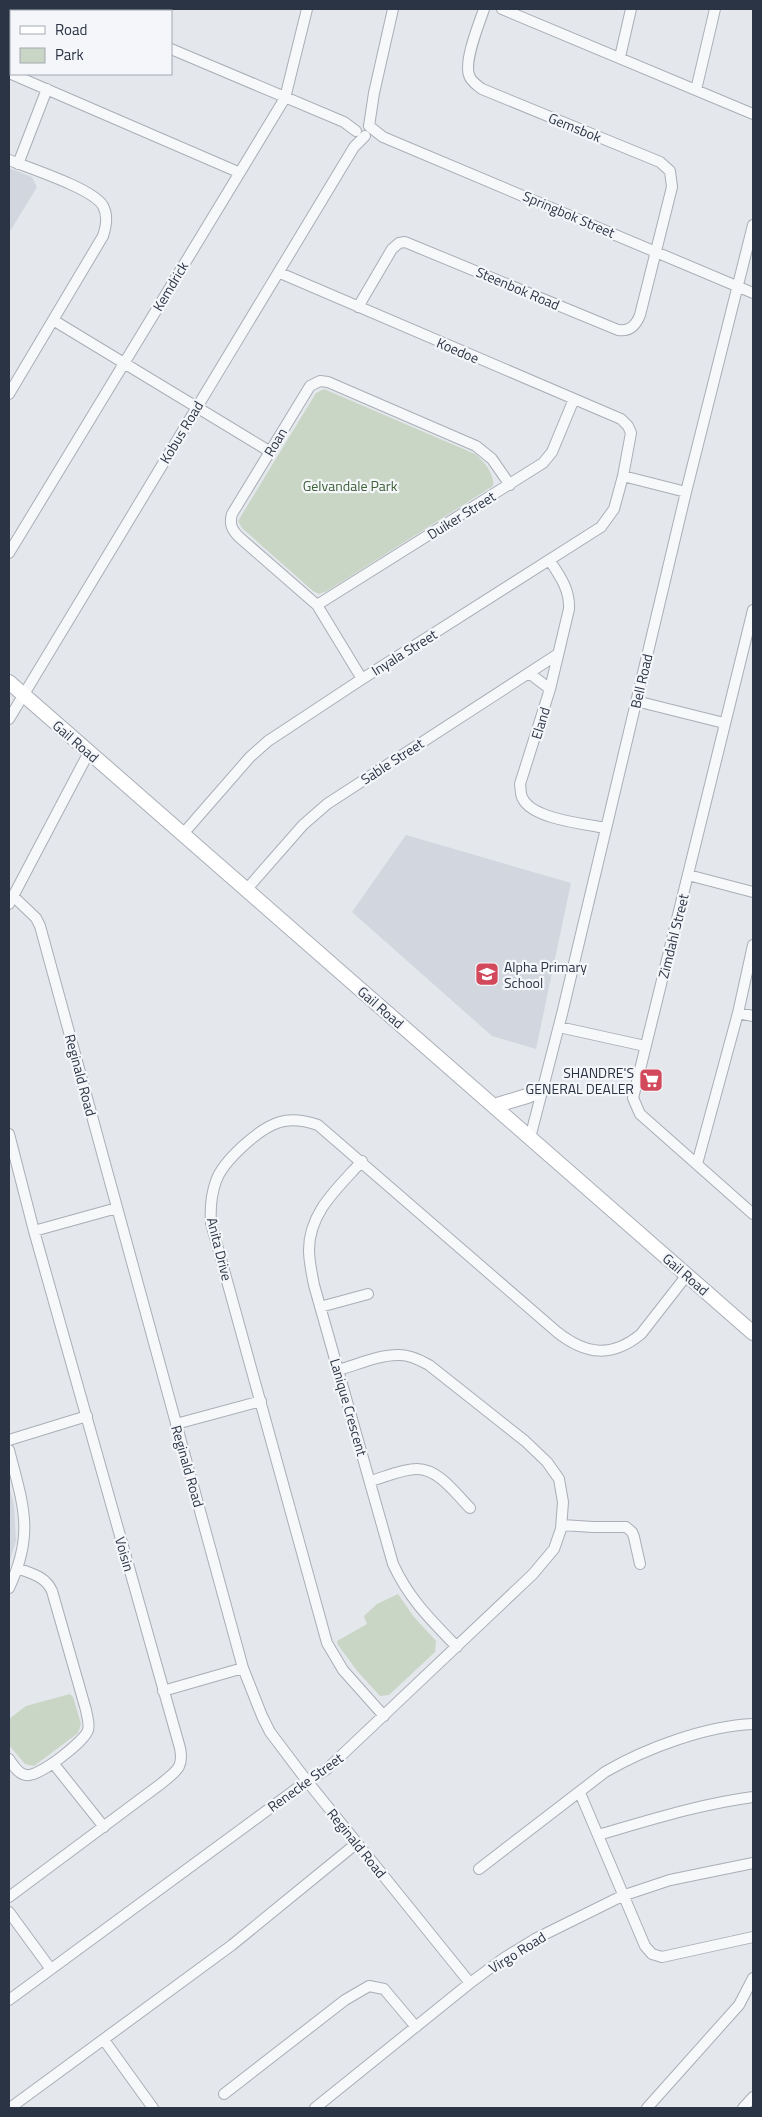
<svg xmlns="http://www.w3.org/2000/svg" width="762" height="2117" viewBox="0 0 762 2117" font-family="'Titillium Web',sans-serif">
<style>
.built{fill:#d2d6de}
.green{fill:#c9d6c5}
.lines{fill:none;stroke-linecap:round;stroke-linejoin:round}
.street-casing{stroke:#a9aeb7;stroke-width:12}
.secondary-casing{stroke:#a9aeb7;stroke-width:16}
.street{stroke:#f7f8fa;stroke-width:10}
.secondary{stroke:#fff;stroke-width:14}
.labels{text-anchor:middle;dominant-baseline:central;stroke-width:4.5;stroke-linejoin:round;paint-order:stroke}
.street-label{font-size:14px;fill:#2b3445;stroke:#f4f6f9}
.park-label{font-size:14px;fill:#3f6138;stroke:#f4f6f9}
.poi-label{font-size:14px;fill:#2b3445;stroke:#f4f6f9;text-anchor:start}
</style>
<rect width="100%" height="100%" fill="#e4e7ec"/>
<path class="built" d="M9,168l23,9 5,10 -28,46z
M406,835l165,48 -35,166 -44,-13 -140,-124z
M9,1486l5,19 2,36 -7,22z"/>
<path class="green" d="M324,389l151,65c9,7 20,21 18,32l-166,105 -8,3 -6,-3 -71,-63 -4,-7 78,-128z
M398,1594l16,23 22,24 -1,11 -46,43 -9,1 -22,-24 -20,-27 -1,-4 30,-17 -3,-8 13,-12z
M70,1694l3,3 8,27 -3,9 -44,33 -9,-2 -16,-19v-26l17,-13z"/>
<g class="lines">
<g class="street-casing">
<path id="street" d="M78,9l6,2
M393,9l-19,84 -5,33 14,11 370,156
M502,9l251,105
M111,11l1,-2
M171,49l173,73 12,9
M620,57l11,-48
M9,73l229,99
M696,90l19,-81
M9,160c20,8 85,29 94,46 5,9 3,21 0,30l-94,158
M18,164l29,-75
M358,307l34,-58 7,-6 6,-1 213,88c12,2 18,-5 22,-15l32,-128 -2,-16 -10,-9 -178,-73c-5,-4 -11,-7 -13,-14 -5,-15 10,-51 15,-66
M53,320l216,131
M623,476l63,16
M9,553l276,-455 22,-89
M550,561c10,15 20,29 19,48l-19,80 -30,95c1,5 0,11 3,15 10,20 62,25 83,29
M317,605l226,-142 9,-11 22,-53
M753,610l-120,488 7,16 113,100
M529,673l21,16
M362,679l-45,-74 -78,-68c-7,-7 -10,-13 -7,-23l78,-128 10,-5 8,1 148,64 16,13 18,26
M636,701l88,22
M9,719l345,-572 11,-11
M182,835l68,-78 18,-16 94,-62 239,-152 13,-18 9,-33 8,-43 -3,-7 -7,-7 -341,-146
M688,875l65,17
M246,890l57,-65 24,-21 231,-150
M13,896l23,22 4,8 203,742 19,48 8,16 37,49 163,202
M9,904l80,-152
M738,1013l15,3
M559,1027l86,19
M9,1134l25,97 146,517c4,20 -4,23 -18,35l-153,114
M530,1138l32,-124 124,-522 67,-267
M362,1161c-24,27 -53,51 -53,89 0,12 3,24 5,35l79,279c16,35 38,56 64,83
M697,1164l41,-151 15,-68
M34,1231l83,-23
M320,1307l48,-13
M176,1424l85,-23
M9,1440l78,-24
M9,1450c14,55 26,83 0,138
M371,1481c14,-4 31,-12 46,-12 22,0 39,25 53,39
M562,1525l31,2h33l6,5 2,5 6,27
M163,1691l80,-23
M384,1716l-41,-46 -16,-27 -116,-420c-1,-15 0,-28 5,-42 7,-20 43,-53 64,-59 13,-4 26,-1 38,3l239,207c29,23 55,26 84,2l46,-59
M9,1759c4,6 9,15 17,16 12,3 59,-34 62,-45 2,-6 -1,-13 -2,-20l-34,-119c-7,-15 -20,-17 -35,-23
M53,1763l51,64
M580,1793l65,153 7,8 10,3 91,-20
M598,1835c52,-15 102,-31 155,-38
M479,1869l126,-97c41,-24 101,-46 148,-48
M9,1912l41,56
M9,2000l298,-219 20,-12 206,-195 21,-25 7,-20 2,-27 -4,-23 -12,-17 -22,-21 -96,-76c-9,-5 -19,-10 -29,-10 -20,-1 -43,10 -62,15
M104,2040l49,68
M224,2094l121,-94 24,-14 15,3 32,38
M10,2108l222,-163 125,-102
M315,2108l155,-125 34,-25 31,-19 87,-43 48,-16 83,-17
M647,2108l92,-103 14,-27
M743,2108l10,-11"/>
</g>
<g class="secondary-casing">
<path id="secondary" d="M9,682l744,651
M494,1106l33,-10 15,-6"/>
</g>
<use href="#street" class="street"/>
<use href="#secondary" class="secondary"/>
</g>
<defs>
<g id="school-square" transform="scale(1.25)"><rect x="-9" y="-9" width="18" height="18" rx="4" fill="#d1495b" stroke="#f4f6f9"/><path d="M0-5L7-2L0 1L-7-2ZM-4 1L0 2.5L4 1V4Q0 6-4 4Z" fill="#fff"/></g>
<g id="supermarket-square" transform="scale(1.25)"><rect x="-9" y="-9" width="18" height="18" rx="4" fill="#d1495b" stroke="#f4f6f9"/><path d="M-6-5.5h2.5l.6 2H6L4.5 2H-2.5L-4.4-4H-6ZM-1.5 3.2a1.3 1.3 0 1 0 .1 0ZM3 3.2a1.3 1.3 0 1 0 .1 0Z" fill="#fff"/></g>
</defs>
<g fill-rule="evenodd">
<use href="#school-square" x="487" y="974"/>
<use href="#supermarket-square" x="651" y="1080"/>
</g>
<g class="labels">
<g class="street-label">
<text transform="translate(575 127) rotate(22)">Gemsbok</text>
<text transform="translate(569 214) rotate(23)">Springbok Street</text>
<text transform="translate(170 286) rotate(-59)">Kemdrick</text>
<text transform="translate(518 288) rotate(23)">Steenbok Road</text>
<text transform="translate(458 350) rotate(23)">Koedoe</text>
<text transform="translate(181 432) rotate(-59)">Kobus Road</text>
<text transform="translate(275 442) rotate(-59)">Roan</text>
<text transform="translate(461 515) rotate(-32)">Duiker Street</text>
<text transform="translate(404 652) rotate(-32)">Inyala Street</text>
<text transform="translate(641 681) rotate(-77)">Bell Road</text>
<text transform="translate(540 723) rotate(-73)">Eland</text>
<text transform="translate(76 741) rotate(41)">Gail Road</text>
<text transform="translate(392 761) rotate(-33)">Sable Street</text>
<text transform="translate(673 936) rotate(-76)">Zimdahl Street</text>
<text transform="translate(381 1007) rotate(41)">Gail Road</text>
<text transform="translate(81 1075) rotate(75)">Reginald Road</text>
<text transform="translate(220 1249) rotate(76)">Anita Drive</text>
<text transform="translate(686 1274) rotate(41)">Gail Road</text>
<text transform="translate(349 1407) rotate(74)">Lanique Crescent</text>
<text transform="translate(188 1466) rotate(74)">Reginald Road</text>
<text transform="translate(125 1554) rotate(74)">Voisin</text>
<text transform="translate(305 1782) rotate(-36)">Renecke Street</text>
<text transform="translate(357 1843) rotate(51)">Reginald Road</text>
<text transform="translate(517 1952) rotate(-32)">Virgo Road</text>
</g>
<g class="park-label">
<text x="350" y="485">Gelvandale Park</text>
</g>
<g class="poi-label">
<text x="504" y="966">Alpha Primary<tspan x="504" dy="16">School</tspan></text>
<text x="634" y="1072" text-anchor="end">SHANDRE'S<tspan x="634" dy="16">GENERAL DEALER</tspan></text>
</g>
</g>
<rect width="762" height="2117" fill="none" stroke="#2b3445" stroke-width="20"/>
<rect x="10" y="10" width="162" height="65" fill="#f4f6f9" stroke="#a4a8b1"/>
<rect x="20" y="26" width="25" height="8" fill="#ffffff" stroke="#a4a8b1"/>
<text x="55" y="35" font-size="15" fill="#2b3445">Road</text>
<rect x="20" y="48" width="25" height="15" fill="#c9d6c5" stroke="#a4a8b1"/>
<text x="55" y="60" font-size="15" fill="#2b3445">Park</text>
</svg>
